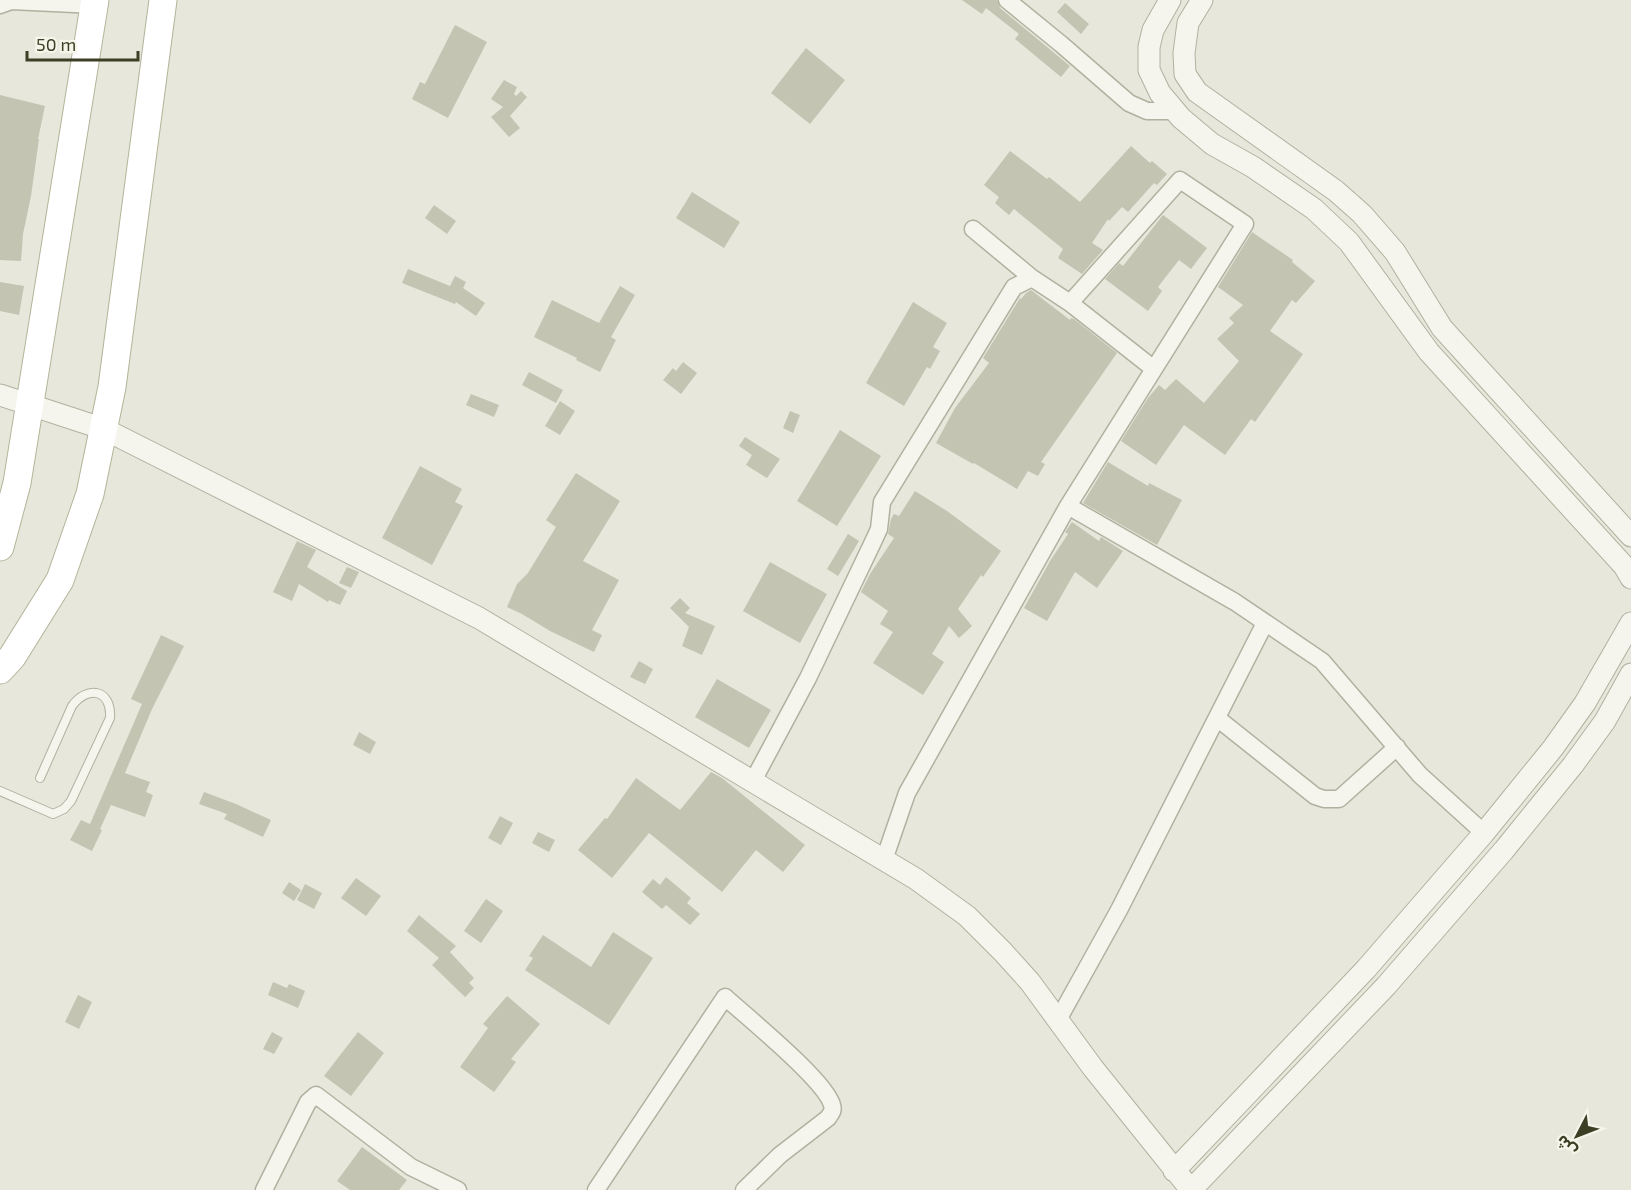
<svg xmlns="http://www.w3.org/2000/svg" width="1631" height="1190" viewBox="0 0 1631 1190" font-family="'Exo 2','Noto Sans Arabic',sans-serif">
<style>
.building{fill:#c3c4b2}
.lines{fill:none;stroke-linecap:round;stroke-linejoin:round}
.service-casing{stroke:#b1b1a0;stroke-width:10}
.minor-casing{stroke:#b1b1a0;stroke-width:19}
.tertiary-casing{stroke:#b1b1a0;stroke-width:23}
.primary-casing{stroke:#b3b499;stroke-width:29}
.service{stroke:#f5f5ee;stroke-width:8}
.minor{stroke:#f5f5ee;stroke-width:16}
.tertiary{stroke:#f5f5ee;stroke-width:21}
.primary{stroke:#fff;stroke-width:27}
</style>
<rect width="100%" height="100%" fill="#e7e7db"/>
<path class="building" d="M962,0h35l3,8 70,58 -9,11 -46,-38 4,-5 -33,-26 -4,6z
M1065,3l24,21 -8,10 -24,-22z
M455,25l32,17 -39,76 -36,-19 8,-17 5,2z
M806,48l39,32 -35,44 -39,-31z
M504,80l13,7 -3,7 2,2 5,-5 6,6 -17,19 10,12 -11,9 -18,-20 12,-10 -12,-8z
M0,95l45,11 -7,33h1l-8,57 -8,38 -2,27 -21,-1z
M1131,146l19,17 2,-2 15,13 -10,11 -3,-2 -26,29 -6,-5 -13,14 -1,-2 -16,24 11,7 -21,24 -24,-16 5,-9 -49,-40 -5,6 -14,-12 4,-6 -15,-12 26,-34 37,28 2,-2 31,25z
M692,192l48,30 -16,26 -48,-30z
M434,205l22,16 -9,13 -22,-16z
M1163,215l44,33 -16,21 -12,-9 -21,27 4,4 -14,20 -43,-32 14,-16 4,3z
M1252,232l41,28 -1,2 23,19 -19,22 -4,-3 -22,31 33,23 -48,68 -4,-3 -26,36 -41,-30 -28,40 -35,-24 27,-43 11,-13 6,5 11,-11 28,24 35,-42 -22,-22 17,-16 -5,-5 14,-13 -25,-18z
M408,269l42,17 5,-10 11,6 -3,6 22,15 -9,13 -20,-14 -1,2 -53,-21z
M0,282l24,4 -5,29 -19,-4z
M620,286l15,9 -24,42 5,3 -16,32 -24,-12 1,-2 -43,-21 18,-37 47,23z
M1031,290l39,30 1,-2 3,1 43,34 -76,109 4,2 -7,12 -10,-5 -11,18 -43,-26 -1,1 -37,-21 19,-35 34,-45 -6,-5 37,-60 1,1 5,-6z
M913,302l34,21 -14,24 7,4 -10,18 -3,-2 -23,39 -38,-23z
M683,362l14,11 -16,21 -18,-14 10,-12 3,3z
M529,372l34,18 -7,13 -34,-18z
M471,394l28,11 -5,12 -28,-12z
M560,401l15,10 -15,24 -15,-9z
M790,411l10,4 -7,18 -10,-5z
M840,430l41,26 -44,70 -40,-25z
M745,437l35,22 -13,19 -21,-13 6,-10 -13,-9z
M1108,462l40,24 1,-3 33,17 -25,45 -74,-42z
M420,466l42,23 -7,13 8,4 -31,59 -50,-27z
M576,473l44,28 -37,60 36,19 -27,50 10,5 -8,17 -44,-21 -28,-17 -15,-7 10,-23 11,-11 28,-46 -10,-7z
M915,491l32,20 54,40 -18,26 -2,-2 -23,34 14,17 -13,12 -10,-12 -17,28 12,8 -21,33 -50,-32 20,-31 -13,-8 8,-13 -27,-19 9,-18 24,-36 -6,-4 3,-15 3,-5 5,2z
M1072,522l27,19 2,-4 22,14 -26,37 -22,-16 -28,49 -23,-13 26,-47 18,-27 -3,-2z
M848,534l11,7 -21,35 -11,-7z
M297,541l19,9 -9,17 40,24 -7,14 -11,-5 -1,2 -29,-18 -7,17 -19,-9z
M770,562l57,32 -27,49 -57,-32z
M347,567l12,5 -8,16 -12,-5z
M680,598l10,10 -5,5 30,13 -13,29 -20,-9 7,-19 -19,-19z
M161,635l23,11 -32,63 -27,64 25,9 -4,10 7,3 -8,22 -34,-12 -11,24 2,1 -10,21 -22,-11 11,-20 9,4 52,-120 -11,-5z
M639,661l14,8 -8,15 -15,-7z
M717,679l54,31 -22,38 -54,-31z
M359,732l17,10 -6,12 -17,-9z
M711,772l11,6 83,67 -22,27 -27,-22 -34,42 -73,-59 -37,45 -34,-28 27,-32 2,1 29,-41 44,32z
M204,792l32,12 35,16 -8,17 -39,-18 3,-5 -28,-10z
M500,816l13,7 -12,22 -13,-7z
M538,832l17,8 -6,12 -17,-9z
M666,877l25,21 -4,5 13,11 -10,11 -24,-20 -4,4 -20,-17 11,-13 7,6z
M356,878l25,18 -15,20 -25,-18z
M289,882l12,8 -7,11 -12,-8z
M305,884l17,9 -8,16 -17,-9z
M486,899l17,12 -22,32 -17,-12z
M419,915l37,31 -6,6 24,26 -5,5 5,5 -9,9 -33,-32 7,-7 -32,-27z
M613,932l40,26 -44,67 -84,-55 8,-12 -4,-2 14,-21 48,32z
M273,982l14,6 2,-4 16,7 -7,17 -30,-13z
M78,995l14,7 -13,27 -14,-7z
M507,996l33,28 -29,35 5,3 -22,30 -34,-25 28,-39 -5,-4z
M272,1032l11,6 -9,16 -11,-5z
M358,1032l26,21 -33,43 -27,-20z
M362,1147l45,33 -8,10h-49l-13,-9z"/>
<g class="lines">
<g class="service-casing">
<path id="service" d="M0,791l53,23 11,-5 7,-8 39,-83c2,-29 -23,-33 -38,-12l-32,72"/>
</g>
<g class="minor-casing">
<path id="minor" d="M1007,0l54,44 68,59 18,8h28
M0,5l11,-4 84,4
M973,229l59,49
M1070,303l84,66
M1217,718l98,78 9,3h15l58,-52
M753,781l55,-103 65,-136 6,-13 3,-27 132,-215 18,-9 38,25 110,-123 65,44 -177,282 167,96 87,59 98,114 64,58
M884,860l23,-67 161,-287
M1058,1020l61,-110 146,-287
M264,1190l44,-88 8,-7 95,72 47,23
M596,1190l129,-193c22,20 101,84 107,108 2,6 -1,8 -4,13l-48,37 -36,35"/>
</g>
<g class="tertiary-casing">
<path id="tertiary" d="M1170,0l-17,30 -4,17v23l11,23 21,25 31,26 41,23 61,42 35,33 80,110 195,214 7,12
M1202,0l-14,23 -4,30 1,21 12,18 139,99 26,23 33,38 47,76 189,208
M0,395l104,34 375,189 437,261 51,37 36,36 27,30 63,86 98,122
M1174,1171l192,-202 118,-136 69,-85 32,-45 46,-80
M1191,1190l195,-204 118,-136 69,-85 32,-44 26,-47"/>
</g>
<g class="primary-casing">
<path id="primary" d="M0,547l17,-64 78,-483
M0,670l12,-13 48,-77 30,-86 22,-107 51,-387"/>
</g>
<use href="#service" class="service"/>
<use href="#minor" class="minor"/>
<use href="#tertiary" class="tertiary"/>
<use href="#primary" class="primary"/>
</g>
<g transform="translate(1577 1136) rotate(228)" stroke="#f5f5ea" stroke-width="4.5" paint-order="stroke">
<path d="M0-4.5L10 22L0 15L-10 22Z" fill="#3d3f24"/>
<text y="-9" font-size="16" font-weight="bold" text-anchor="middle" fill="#3d3f24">ش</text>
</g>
<path d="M27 51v9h111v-9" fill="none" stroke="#3d3f24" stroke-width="3"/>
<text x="36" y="51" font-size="18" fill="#3d3f24" stroke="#f5f5ea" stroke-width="4.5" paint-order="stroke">50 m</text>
</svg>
